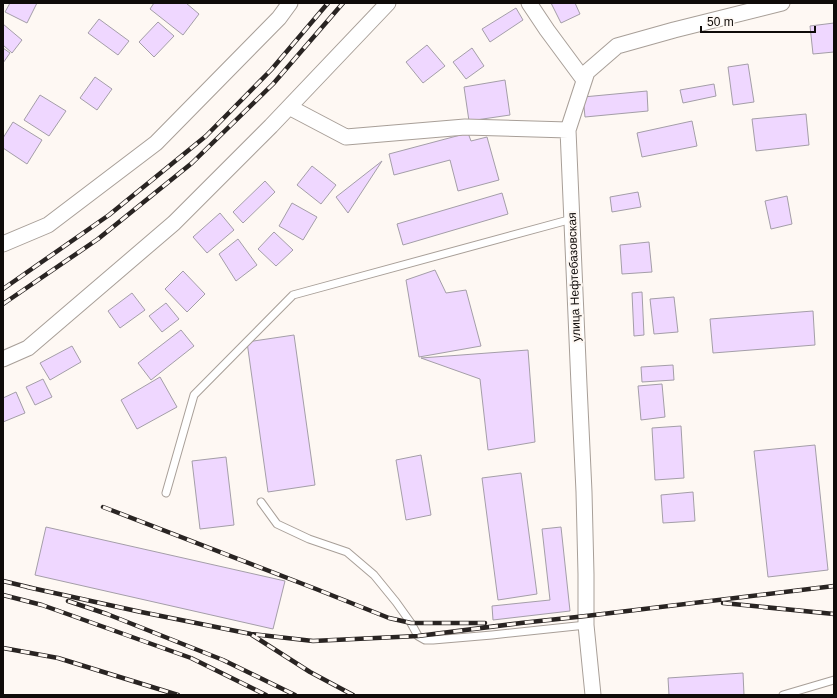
<svg xmlns="http://www.w3.org/2000/svg" width="837" height="698" viewBox="0 0 837 698" font-family="Arial,sans-serif">
<style>
.building{fill:#efd7ff;stroke:#a49ea8}
.lines{fill:none;stroke-linecap:round;stroke-linejoin:round}
.lane-casing{stroke:#a89f98;stroke-width:9}
.street-casing{stroke:#a89f98;stroke-width:17}
.lane{stroke:#fff;stroke-width:7}
.street{stroke:#fff;stroke-width:15}
.rail-casing{stroke:#292422;stroke-width:4.5}
.rail{stroke:#fef8f3;stroke-width:3;stroke-dasharray:9;stroke-linecap:butt}
.labels{text-anchor:middle;dominant-baseline:central;stroke-width:4;stroke-linejoin:round;paint-order:stroke}
.street-label{font-size:12px;fill:#0f0b09;stroke:#fef8f3}
</style>
<rect width="100%" height="100%" fill="#fef8f3"/>
<path class="building" d="M10,3h27l-10,20 -22,-11z
M154,3h32l13,11 -16,21 -33,-26z
M551,3h24l5,11 -19,9z
M516,8l7,12 -33,22 -8,-13z
M99,19l30,22 -11,14 -30,-22z
M158,22l16,14 -20,21 -15,-15z
M834,23v29l-21,2 -3,-28z
M3,24l19,16 -10,13 -9,-8z
M427,45l18,21 -22,17 -17,-21z
M3,48l7,5 -7,10z
M472,48l12,18 -18,13 -13,-17z
M748,64l6,38 -21,3 -5,-38z
M95,77l17,12 -15,21 -17,-12z
M505,80l5,35 -41,6 -5,-34z
M714,84l2,12 -33,7 -3,-13z
M647,91l1,20 -63,6 -2,-20z
M40,95l26,16 -17,25 -25,-16z
M806,114l3,31 -53,6 -4,-32z
M692,121l5,25 -55,11 -5,-24z
M13,122l29,18 -15,24 -24,-16v-10z
M468,133l3,8 16,-4 12,43 -41,11 -8,-31 -56,15 -5,-21z
M382,161l-34,52 -12,-16z
M312,166l24,19 -15,19 -24,-19z
M265,181l10,11 -32,31 -10,-11z
M638,192l3,15 -29,5 -2,-15z
M502,193l6,21 -105,31 -6,-21z
M787,196l5,28 -21,5 -6,-28z
M292,203l25,14 -14,23 -24,-14z
M220,213l14,17 -27,23 -14,-16z
M274,232l19,18 -17,16 -18,-17z
M238,239l19,26 -21,16 -17,-27z
M649,242l3,30 -30,2 -2,-29z
M435,270l11,23 20,-3 15,56 -62,11 -13,-77z
M183,271l22,23 -18,18 -22,-23z
M642,292l2,43 -10,1 -2,-43z
M132,293l13,17 -25,18 -12,-17z
M674,297l4,35 -24,2 -4,-35z
M166,303l13,16 -17,13 -13,-16z
M813,311l2,34 -102,8 -3,-34z
M181,330l13,16 -43,34 -13,-17z
M294,335l21,150 -47,7 -21,-150z
M72,346l9,16 -31,18 -10,-17z
M528,350l7,92 -47,8 -8,-71 -59,-21z
M673,365l1,15 -32,2 -1,-15z
M160,377l17,30 -40,22 -16,-29z
M43,379l9,18 -17,8 -9,-18z
M662,384l3,33 -24,3 -3,-34z
M16,392l9,21 -22,9v-24z
M681,426l3,52 -29,2 -3,-52z
M815,445l13,125 -60,7 -14,-126z
M421,455l10,60 -25,5 -10,-60z
M226,457l8,68 -34,4 -8,-68z
M521,473l16,121 -39,6 -16,-122z
M693,492l2,29 -32,2 -2,-28z
M46,527l239,54 -12,48 -238,-54z
M561,527l9,84 -77,9 -1,-14 58,-6 -8,-71z
M743,673l1,22h-75l-1,-17z"/>
<g class="lines">
<g class="lane-casing">
<path id="lane" d="M166,493l28,-98 99,-100 279,-76
M261,502l16,22 32,15 38,13 27,23 22,27 15,21 7,13 7,4h8l59,-5 94,-10
M783,695l51,-15"/>
</g>
<g class="street-casing">
<path id="street" d="M529,3l18,27 37,50
M289,107l57,30 119,-10 103,3
M3,244l45,-19 108,-82 123,-125 11,-15
M3,359l25,-11 146,-125 97,-97 117,-123
M593,695l-7,-70v-51l-2,-82 -5,-107 -11,-255 19,-58 30,-26 57,-16 108,-27"/>
</g>
<use href="#lane" class="lane"/>
<use href="#street" class="street"/>
<g class="rail-casing">
<path id="rail" d="M3,289l106,-74 97,-79 65,-66 57,-67
M3,304l95,-65 94,-76 81,-79 70,-81
M103,507l213,82 73,29 22,5h74
M3,581l29,7
M27,587l114,25 110,22 62,7 105,-5 103,-13 65,-7 248,-30
M3,595l39,10 149,53 75,37
M68,601l39,13 116,46 72,35
M723,603l111,11
M252,635l58,37 43,23
M3,648l55,10 120,37"/>
</g>
<use href="#rail" class="rail"/>
</g>
<g class="labels">
<g class="street-label">
<text transform="translate(574 277) rotate(-92)">улица Нефтебазовская</text>
</g>
</g>
<rect width="837" height="698" fill="none" stroke="#0f0b09" stroke-width="8"/>
<path d="M701 26v6h114v-6" fill="none" stroke="#0f0b09" stroke-width="2"/>
<text x="707" y="26" font-size="12" fill="#0f0b09" stroke="#fef8f3" stroke-width="3" paint-order="stroke">50 m</text>
</svg>
